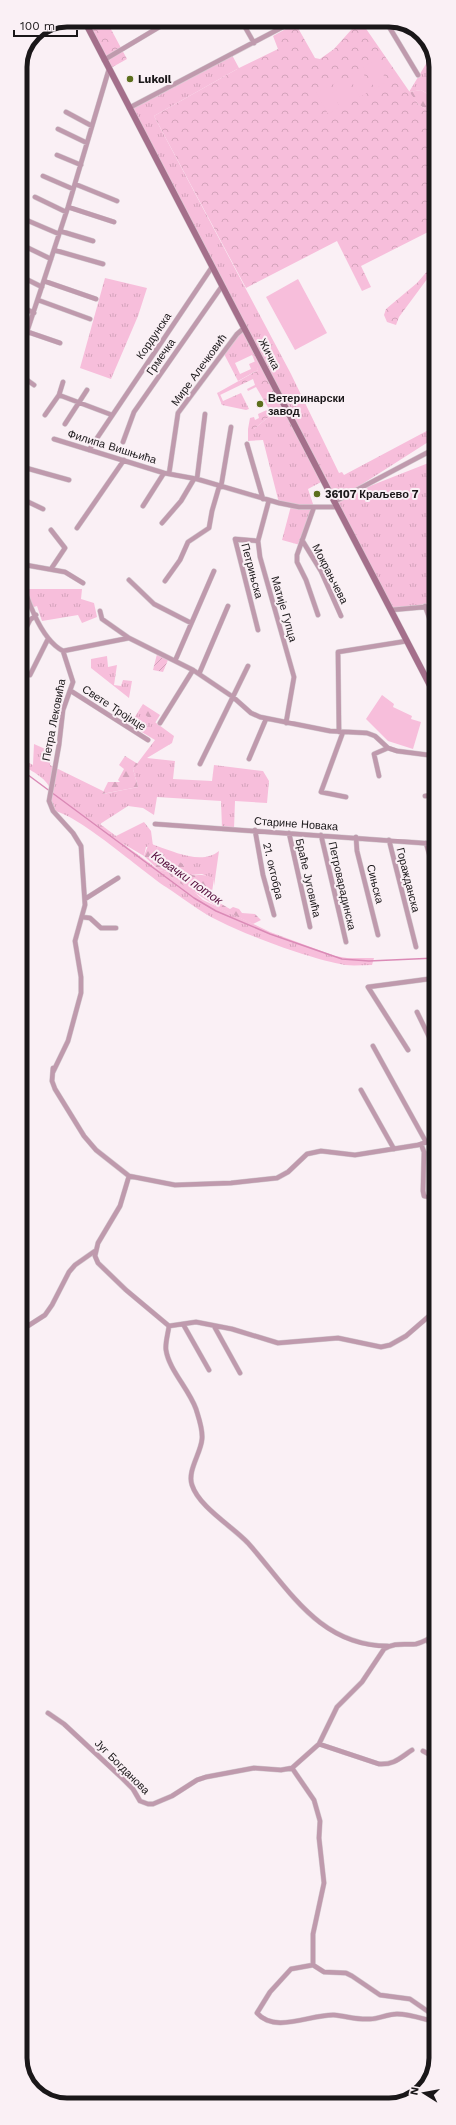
<svg xmlns="http://www.w3.org/2000/svg" width="456" height="2125" viewBox="0 0 456 2125" font-family="'Work Sans',sans-serif">
<style>
.grass{fill:url(#grass-tufts)}
.forest{fill:url(#forest-firs)}
.park{fill:url(#park-crowns)}
.garden{fill:url(#garden-furrows)}
.pitch{fill:#f7bedb}
.lines{fill:none;stroke-linecap:round;stroke-linejoin:round}
.stream{stroke:#da8ab6;stroke-width:1.5}
.street-casing{stroke:#d6cdd2;stroke-width:5.5}
.secondary-casing{stroke:#d6cdd2;stroke-width:7}
.street{stroke:#bf9aad;stroke-width:4.5}
.secondary{stroke:#a46f8b;stroke-width:6}
.poi-dot{fill:#5c6f1c;stroke:#faf0f5;stroke-width:1.5}
.labels{text-anchor:middle;dominant-baseline:central;stroke-width:4;stroke-linejoin:round;paint-order:stroke}
.poi-label{font-size:11px;font-weight:bold;fill:#1a1719;stroke:#faf0f5;text-anchor:start}
.street-label{font-size:11px;fill:#1a1719;stroke:#faf0f5}
.water-label{font-size:12px;font-style:italic;fill:#520a39;stroke:#faf0f5}
.rim{fill:none;stroke:#1a1719;stroke-width:5}
</style>
<defs>
<pattern id="grass-tufts" width="24" height="20" patternUnits="userSpaceOnUse"><rect width="24" height="20" fill="#f7bedb"/><path d="M3 7l-1-3M5 7V3M7 7l1-3M15 17l-1-3M17 17v-4M19 17l1-3" fill="none" stroke="#d3a3bb"/></pattern>
<pattern id="forest-firs" width="22" height="20" patternUnits="userSpaceOnUse"><rect width="22" height="20" fill="#f7bedb"/><path d="M5 1l3.5 6h-7zM16 11l3.5 6h-7z" fill="#d3a3bb"/></pattern>
<pattern id="park-crowns" width="20" height="18" patternUnits="userSpaceOnUse"><rect width="20" height="18" fill="#f7bedb"/><path d="M2 6a3 3 0 1 1 6 0M12 15a3 3 0 1 1 6 0" fill="none" stroke="#d3a3bb"/></pattern>
<pattern id="garden-furrows" width="10" height="10" patternUnits="userSpaceOnUse"><rect width="10" height="10" fill="#f7bedb"/><path d="M-1 1l2-2M0 10L10 0M9 11l2-2" fill="none" stroke="#d3a3bb"/></pattern>
</defs>
<rect width="100%" height="100%" fill="#faf0f5"/>
<path class="grass" d="M432,54l4,7v38l-15,-9 -12,2z
M232,55l7,13 -85,48 137,258 48,99 3,-1 2,3 92,-49v11l-94,60 94,-37v146l-45,4 -68,-129 -15,8 6,18 -14,38 -18,-5 9,-34 -12,-3 -16,-63 -15,1v-12h6l12,-10 19,-10 -27,-54 -5,2 -1,-2 -17,8 5,11 11,-5 -2,-5 7,-3 2,9 -20,11 -15,-29 21,-23 -115,-221z
M105,278l42,10 -9,28 -27,63 -31,-11z
M219,392l4,9 18,-8 8,16 -3,1 -24,-5 -5,-12z
M25,589h57l-1,10 13,4 3,14 -15,6 -4,-8 -36,6 -5,-15 -6,2z
M107,656l1,11 9,-2 -3,20 7,1 2,-6 9,1 -3,17 -38,-30v-9z
M141,707l7,10 26,19 -2,7 -25,15 28,3 -2,18 39,2 2,-16 49,6 6,10 -2,22 -32,-2 -1,28 -12,-1 -1,-27 -64,-4 -3,18 -11,-7 -15,-2 -28,18 16,12 28,-14 7,9 2,15 -7,1 -2,9 -22,-13 37,27 9,2 4,6 19,11 12,11 67,32 65,24 12,2h27l-2,7c-9,0 -18,1 -27,0 -35,-6 -94,-28 -126,-44 -19,-9 -36,-23 -53,-34 -23,-15 -91,-75 -113,-76 -4,-7 0,-15 -3,-22 -3,-11 -21,-20 -30,-24v-7l13,7 1,-21 18,8 -2,13 53,26v3l35,-7 -5,-18 22,-29 -25,-15z
M157,846c18,6 45,19 62,5l-5,35v-7l-12,-5 -12,1 -4,-2 -3,-9 -23,-6 -2,-3z"/>
<path class="forest" d="M421,90l15,9v17l-18,-12 -9,-12z
M143,704l17,11 -5,8 -12,-10 -2,-6z
M125,756l13,8 -5,5 5,18 -36,7 6,-12h12l-2,-2 6,-11 -5,-4z
M149,843l8,3c2,8 0,10 8,15l7,-3 11,6c7,20 17,5 31,15l-3,19 19,11 3,-2 6,2 3,4 13,1 6,6 -8,4 -34,-16 -47,-30 -4,-6 -9,-2 -15,-14z"/>
<path class="park" d="M84,20h22l21,39 -18,10z
M360,20l58,84 18,12v112l-75,38 10,21 -9,4 -25,-50 -91,47 -92,-172 85,-48 39,-19 -5,-13 18,-10 7,2 17,30 5,1 14,-10z
M436,261v6l-37,50 -3,8 -9,-3 -3,-7 2,-6 31,-26z
M258,354l27,54 -19,11 -12,10h-6l2,-11 4,-1 1,3 4,-2 -1,-4 11,-5 -13,-22 -8,4 -1,-2 8,-4 -2,-6 -33,16 -1,-3 39,-22 -5,-13z"/>
<path class="garden" d="M157,654l11,6 -5,12 -10,-2z"/>
<path class="pitch" d="M376,60l11,22 -12,7 -12,-22z
M361,69l11,21 -12,7 -12,-22z
M345,77l11,22 -12,6 -11,-21z
M329,86l11,21 -12,7 -12,-22z
M298,279l29,54 -32,17 -29,-53z
M382,695l12,9 -1,3 19,9 -1,3 10,3 -8,27 -25,-8 -22,-22z"/>
<g class="lines">
<path class="stream" d="M20,769l174,129 22,13 54,23 72,25 27,2 67,-3"/>
<g class="street-casing">
<path id="street" d="M152,20l4,8
M241,20l13,23
M385,20l33,55
M104,60l67,-40
M129,108l167,-88
M66,112l26,14
M58,129l29,14
M57,155l24,10
M43,176l30,13
M75,184l42,17
M35,197l31,15
M68,207l46,15
M24,219l35,15
M60,231l33,10
M20,244l31,15
M54,250l49,14
M20,276l22,11
M44,281l52,18
M38,300l52,19
M20,306l14,7
M20,331l7,3
M28,332l32,11
M20,353l48,-146 41,-138
M20,375l14,10
M59,395l4,-13
M45,415l14,-20 53,20
M65,424l22,-34
M54,439l110,34 33,6 82,24 20,4h38
M123,442l11,-30 88,-126
M247,444l16,55
M89,450l123,-183
M20,470l6,-2 43,12
M169,474l9,-61 59,-79 7,-6
M197,479l8,-65
M221,487l10,-60
M20,498l23,11
M269,500l-11,41 2,16 34,120 -8,46
M334,502l102,-54
M143,506l21,-33
M314,507l-17,48v7l9,18 12,35
M162,523l19,-22 13,-22
M77,528l47,-68
M302,540l19,31 20,45
M258,541l-23,-2 23,91
M20,564l45,8 18,11
M20,569c4,25 20,70 43,82
M51,569l14,-21 -14,-18
M129,580l25,24 37,19
M165,581l15,-21 8,-18 21,-14 3,-17 7,-24
M425,606l11,30
M391,610l45,-4
M100,611l2,8 27,19
M20,640l10,-20 6,-5
M63,651l66,-13 64,32 40,27 18,16 9,4 70,14 37,2 8,3 13,12 9,3 39,5
M175,661l39,-90
M199,674l29,-68
M30,675l18,-36
M71,691l77,49
M160,723l33,-53
M339,732l-1,-80 69,-11
M343,732l-22,60 25,5
M249,759l17,-40
M200,764l48,-98
M379,776l-5,-22 14,-6
M425,796l11,-1
M155,824l281,20
M255,830l8,45 11,40
M289,833l21,94
M321,835l25,107
M356,837l1,14 21,84
M389,840l27,107
M426,843l10,34
M85,899l33,-21
M82,917l8,1 11,10h15
M417,1012l19,39
M373,1046l53,96
M408,1050l-40,-63 68,-9
M53,1068l-1,13 3,8 29,47 12,14 33,26 46,9 56,-2 46,-5 11,-6 19,-18 14,-3 34,4 63,-10 18,-6
M53,1072l15,-31 13,-48v-16l-6,-36 10,-36 -4,-59 -8,-13 -20,-22 -4,-10 10,-56 4,-35 10,-28 -10,-31
M361,1090l33,59
M421,1144l3,8 -1,39 1,5 12,2
M129,1176l-9,30 -22,37 -3,13 3,7 28,27 43,36
M183,1324l26,46
M169,1326c-1,8 -4,17 -3,24 3,20 23,39 30,59 3,10 7,20 6,30 -1,14 -15,32 -10,46 7,22 40,41 56,58 41,46 71,103 140,103
M169,1326l27,-4 36,7 46,14 60,-5 43,9 9,-2 16,-9 30,-26
M214,1326l26,47
M20,1331l25,-16 7,-10 17,-33 6,-7 20,-14
M432,1373l4,-4
M427,1640l3,4 6,1
M48,1713l16,11 57,53 12,12 7,12 8,3h5l19,-8 25,-16 9,-3 48,-9 27,2 11,-2 27,-24 18,-37 25,-25 22,-33c10,-7 21,-4 32,-5 8,-2 13,-5 20,-10
M319,1744l60,20c15,1 21,-6 33,-14
M423,1751l13,7
M292,1768l22,32 6,21 -1,17 5,45 -11,51v31l-22,4 -21,23 -13,21c18,21 54,1 77,2 12,1 23,5 36,4 9,0 17,-5 27,-5 13,0 26,5 39,8
M313,1965l11,7 22,1 6,3 28,19 30,4 26,18"/>
</g>
<g class="secondary-casing">
<path id="secondary" d="M84,20l352,677"/>
</g>
<use href="#street" class="street"/>
<use href="#secondary" class="secondary"/>
</g>
<g class="poi-dot">
<circle cx="130" cy="79" r="4"/>
<circle cx="260" cy="404" r="4"/>
<circle cx="317" cy="494" r="4"/>
</g>
<g class="labels">
<g class="poi-label">
<text x="138" y="79">Lukoil</text>
<text x="268" y="398">Ветеринарски<tspan x="268" dy="13">завод</tspan></text>
<text x="325" y="494">36107 Краљево 7</text>
</g>
<g class="street-label">
<text transform="translate(154 336) rotate(-56)">Кордунска</text>
<text transform="translate(269 354) rotate(63)">Жичка</text>
<text transform="translate(161 357) rotate(-55)">Грмечка</text>
<text transform="translate(199 370) rotate(-54)">Мире Алечковић</text>
<text transform="translate(112 447) rotate(17)">Филипа Вишњића</text>
<text transform="translate(252 571) rotate(75)">Петрињска</text>
<text transform="translate(330 574) rotate(63)">Мокрањчева</text>
<text transform="translate(284 609) rotate(74)">Матије Гупца</text>
<text transform="translate(114 708) rotate(33)">Свете Тројице</text>
<text transform="translate(54 720) rotate(-79)">Петра Лековића</text>
<text transform="translate(296 824) rotate(4)">Старине Новака</text>
<text transform="translate(273 871) rotate(77)">21. октобра</text>
<text transform="translate(308 878) rotate(77)">Браће Југовића</text>
<text transform="translate(408 880) rotate(76)">Горажданска</text>
<text transform="translate(375 884) rotate(76)">Сињска</text>
<text transform="translate(342 886) rotate(77)">Петроварадинска</text>
<text transform="translate(122 1767) rotate(45)">Југ Богданова</text>
</g>
<g class="water-label">
<text transform="translate(187 878) rotate(35)">Ковачки поток</text>
</g>
</g>
<path d="M0 0H456V2125H0ZM67 27H389A40 40 0 0 1 429 67V2058A40 40 0 0 1 389 2098H67A40 40 0 0 1 27 2058V67A40 40 0 0 1 67 27Z" fill="#faf0f5" fill-rule="evenodd"/>
<path class="rim" d="M67 27H389A40 40 0 0 1 429 67V2058A40 40 0 0 1 389 2098H67A40 40 0 0 1 27 2058V67A40 40 0 0 1 67 27Z"/>
<g transform="translate(424 2093) rotate(281)" stroke="#faf0f5" stroke-width="3" paint-order="stroke">
<path d="M0-3L7 15L0 10L-7 15Z" fill="#1a1719"/>
<text y="-6" font-size="11" font-weight="bold" text-anchor="middle" fill="#1a1719">N</text>
</g>
<path d="M14 30v6h63v-6" fill="none" stroke="#1a1719" stroke-width="2"/>
<text x="20" y="30" font-size="12" fill="#1a1719" stroke="#faf0f5" stroke-width="3" paint-order="stroke">100 m</text>
</svg>
